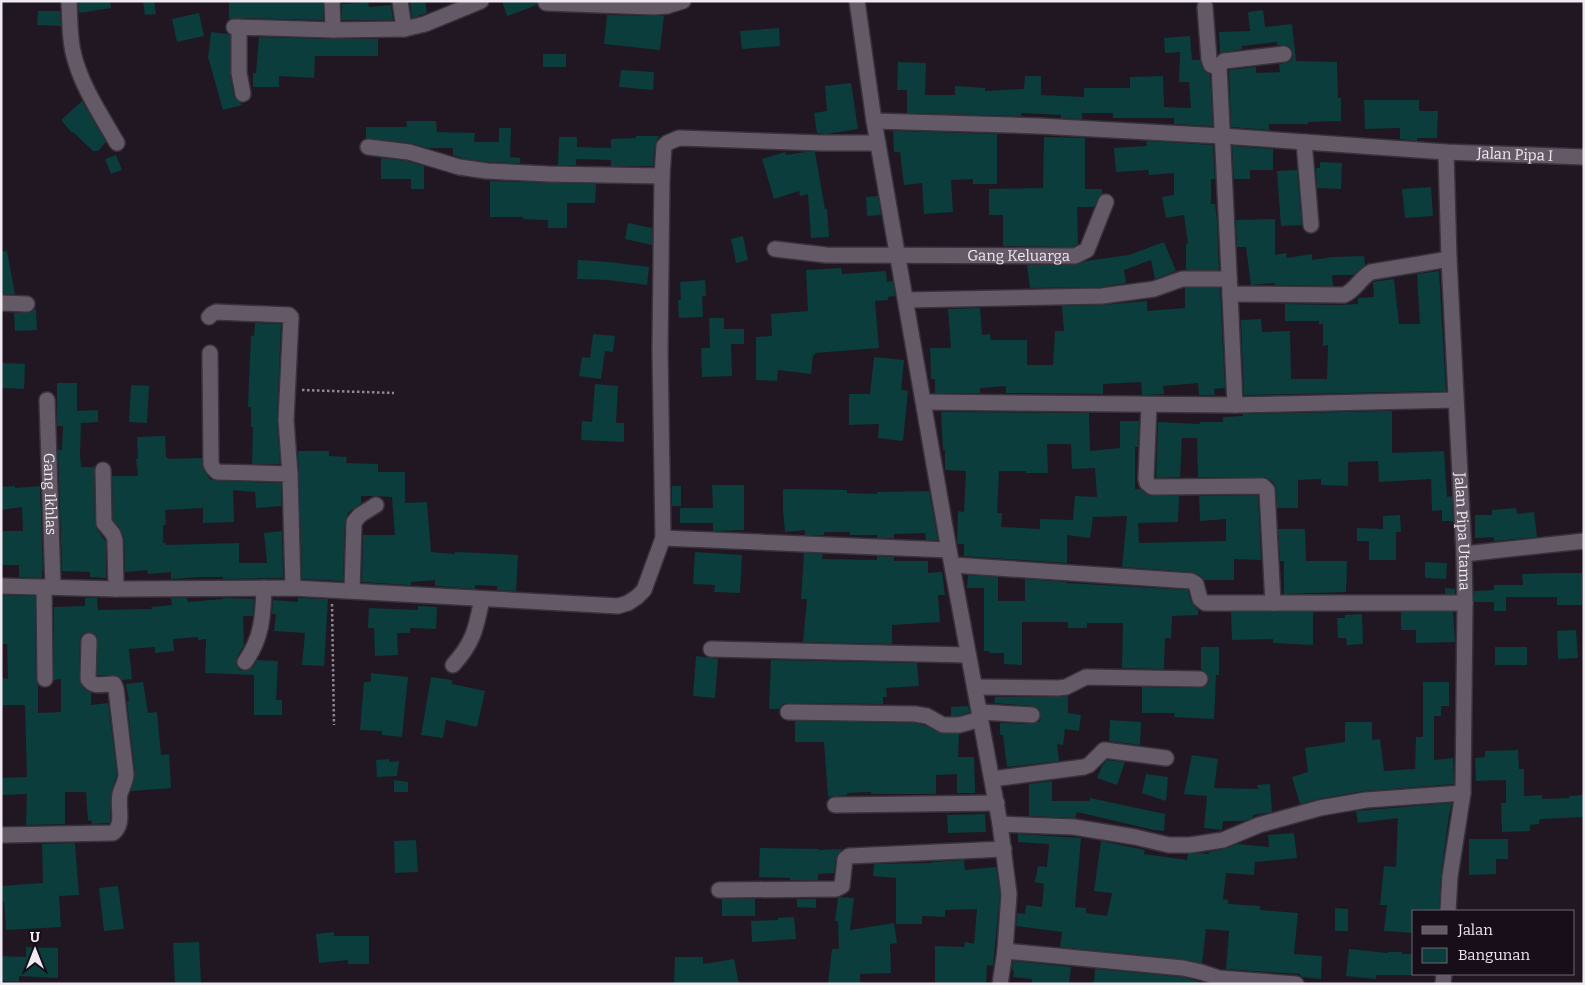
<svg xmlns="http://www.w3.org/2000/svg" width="1585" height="985" viewBox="0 0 1585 985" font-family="Bitter,serif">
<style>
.building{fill:#0a3d3c;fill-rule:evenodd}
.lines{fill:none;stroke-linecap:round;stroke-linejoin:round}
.minor-casing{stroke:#38323a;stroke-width:18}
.path{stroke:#8f8791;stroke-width:2.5;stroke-dasharray:2.5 2.5;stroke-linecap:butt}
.minor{stroke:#645967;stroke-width:15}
.labels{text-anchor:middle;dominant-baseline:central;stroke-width:5;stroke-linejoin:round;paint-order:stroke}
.street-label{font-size:15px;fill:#efe9f1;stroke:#170e1a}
</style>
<rect width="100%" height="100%" fill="#201723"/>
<path class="building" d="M78,1h32l1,7 -32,5z
M143,1h11l2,13 -11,1z
M229,1h94v19l-84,-2 -10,1z
M410,1h15l2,12 -15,5z
M502,1h35v4l-30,11z
M368,2l1,5 22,-2 2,15h-51v-16z
M1263,10l2,17 27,-3 4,37 41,1 1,36h3v23l-33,1v2h-39v6l-38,-3 -2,-57 27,-3v6l24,-1 -1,-8 10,-2 4,-5v-5l-2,-4 -4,-3h-10v-3l-35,4v3l-22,4 -1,-21 31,-1 -2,-19z
M38,11h22l1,15 -24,-1z
M199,13l5,23 -27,6 -5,-23z
M607,15l57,1 -4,34 -56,-6z
M779,28l1,18 -38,3 -2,-18z
M211,32l17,2 2,1v40l4,21 8,9 -19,5 -14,-50 -1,-1z
M1190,36l2,24h8l4,11 6,3 3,52 -39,-2v-6h-61v-5h-31v6l-21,-1v-3l-40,-2v3l-114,-3v-23h-10l1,-28 28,1 -1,32h30v-9l30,2v3l39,-2 1,-13h16v19l43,2v-9h46v-11l33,-1 1,31 27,1 -2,-26h-10l1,-30 -15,1 -1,-15z
M259,37l74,2h45v17h-63l-1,22 -35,-2v11h-26v-14h3z
M543,54h23v13h-23z
M621,70l33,2 -1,18 -34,-3z
M851,83l7,46 -32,5 -9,-1 -3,-20 13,-2 -2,-25z
M1364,100h55v11h19l-1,27h-20v3l-17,-2v-11l-35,1z
M82,101l24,41 -8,9h-5l-20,-19 -1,1 -11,-13z
M406,121h30l1,11 38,1 -1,9h25v-14h12l-1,29 10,1v5l-32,-1 -27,-4 -8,-3v-7h-25l-18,-5 -44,-5v-11h41z
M893,131l104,3v50h-24v-5l-22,1 2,32 -29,2 -2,-31 -18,2 -4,-33h-6z
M636,136h23l-4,9 -2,21h-42v-6l-35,-1v6h-18l1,-28h18v10l34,1v-9l25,-1z
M1044,137l41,1v51h17v5l-4,4 -4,9h-17l1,37 -5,3 -70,-1v-31h-14v-26l54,-1z
M1149,141l64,4 2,34h-4v25h4l2,16 2,50h-33v-26h2l-4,-29 -18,3 -4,-21 12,-2v-22l-25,2 -1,-5 -32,2 -2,-24 33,-2 -1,-4z
M1232,146l41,3v21h-23v9h-16z
M785,152l1,3 20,-3h9l10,57h2l2,28 -18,1 -3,-44 -8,2 -1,-5 -25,8 -12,-40z
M116,155l6,15 -11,4 -6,-15z
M381,158l26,3 17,5v23h-13v-10h-30z
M1320,162l22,1 -1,26 -24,-1 -1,-20h4z
M1297,170l5,55 -21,1 -4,-55z
M490,181l106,3 -1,19h-28v25h-19v-8l-25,-1v-2h-33z
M1431,187l2,29 -28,2 -3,-29z
M878,196l3,19 -14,1 -1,-19z
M1275,219v36l11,-2 1,5 25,-4v6l21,-3 31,-1 1,9 -12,10h-21l1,11 -58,-1v-2l-24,2 -5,-38h-9l-1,-27z
M628,223l24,5v17l-27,-6z
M743,236l5,24 -12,3 -5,-24z
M1164,242l12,29 -21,8 -4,-19 -27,10 2,13 -25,4 -71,1 -3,-23h48l11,-4 43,-6z
M7,251l8,43h-14v-42z
M578,260l31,2 40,5 -2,18 -39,-5 -31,-1z
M841,268l1,6 44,-3 1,11 6,-1 2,15 -7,1v3l-13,1 4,47 -64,5v2h-2l-2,19 -33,-4 -1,11 -21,-1v-43l16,-1 -1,-22 37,-3 -2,-41z
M1439,271l7,120 -202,4 -3,-75 20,-1 1,13 28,-1 1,48h36l1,-34 -5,1v-22h-4v-3h-34v-17l51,1 22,-1v-6l16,-1 -1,-15 21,-3 5,45h21l-3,-50z
M705,280l1,16h-4l1,21 -24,1 -1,-18h3l-1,-18z
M1185,288h35l5,100 -11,1 1,6h-16l-1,-12 -35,3 1,8 -17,1h-5l-1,-13 -38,2v10l-97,-1v-7l-26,2v5h-45v-14h-4l-1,-31h21l-3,-39 32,-1 2,27 8,-1 1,6h36v25h26l2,-34h9l-2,-25 40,-1 45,-4v10l38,-3z
M35,309h1l1,21 -22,1 -1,-18h13z
M709,318h15v11h20v15h-13l1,32 -30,1 -1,-29h9z
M255,323l26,1 -4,96 3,44h-28l1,-37h-2v-20h-3l3,-71h3z
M593,334l22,2 -2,16 -8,-1 -4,28 -22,-3 3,-19 8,1z
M874,357l30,3 -3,30 7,1 -5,50 -25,-3 1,-14 -30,1v-31h21z
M2,363l23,1 -1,25 -22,-1z
M57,383h20v28l21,-1v12l-17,1 -1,31 1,13h13l1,56 2,6 9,13v36l-16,-1v-5l-28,-1 -4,-121h4l1,-24h-6z
M595,384l23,2 -2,37h8v19l-43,-2 1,-19 10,1z
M131,385l18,1 -2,37 -18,-1z
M1392,411v42l52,-2 3,46 5,-1 1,25h-11v-11l-10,1 -1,-32 -52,3 -1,-21 -30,1v24l-27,-1v-6l-23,1v28h-21l-1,-19 -2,-6 -8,-6h-68l-1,-39h-15l-2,39 -24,1 2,-56 42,2v-2h23v-5l20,-1v-2z
M941,412l148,1 1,38 30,-3v-27h19l-1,26h-3v42h5l6,5 6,2h27l-1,26 -40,1 1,20 87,-2v-22l-26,2 -1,-25 59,-1 3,65 -27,-1v21h-30l-3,-4 -9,-4 -70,-5 5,-51 -34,1 -3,21 -23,-3v28l-103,-7v-12h-6l-1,-1 1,-32 6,1 2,-41 -21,-1v-20h-2zM1047,444h24l1,25 23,-1 2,29 -22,-1 -2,24 -33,-1v10l-39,-2 1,-14h-5l2,-42h27v2h22z
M165,436l1,21h1l1,2 34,-1v7l3,7 5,7 6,2 65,2v23l-25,2 -1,-16 -22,-2 1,32 -31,1v-15l-38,2 1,15h-3v18h3v2l73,-2v20h28l-3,-30 18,-2 1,47 -60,1v-2h-23l-29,2v-7l-23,2 -1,-4 -22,2 -1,-35 -4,-9 -7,-8 -1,-44h26l-2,-17h2l-1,-22z
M298,451h31v5l18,1 -1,6 32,1v8h27v31l22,-1 4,50 24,2v-2l24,1 39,2 -2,36 -19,-1v-4l-22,-1v4l-40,-3v-6l-24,2v3h-3l-46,-3 1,-47h32l-3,-38 -16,-1h-15v7l-13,10 -3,9 -2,59 -41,-2z
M712,485h32v45l-31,1v-8h-33v-15h33z
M15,486v2l25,-2 3,84h-1v8l-23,-1v-12h-18v-34h22l-1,-24 -21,3v-23z
M672,486h9v20h-9z
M783,489l64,1v3l30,1v-2l52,-1 9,49h-12l-1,-7 -31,1v4h-17v-3h-27v-3h-26v3h-19v-5l-20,2 -2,-21z
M1516,508l1,6 17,-2 3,25 -43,4v-4l-19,1v-23h17v-5z
M1400,515l1,17h-5v28h-27v-19h-12v-13l26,1v-13z
M1278,529h27l1,32h41l-1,31 -62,2v-33h-4z
M695,552l47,3 -2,38 -26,-1 1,-7 -22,-1z
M804,553l19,1 -1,5 55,1v-4l17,1v4h34v12l14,-1 3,23h-7l2,27 -48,3v19l-89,-2 4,-43h-6z
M1425,562l22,1 -1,16 -21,-1z
M1557,573h25v32h-25v-8h-51v14h-12v-9h-20v-11l20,-1v-5h29l-1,-11z
M968,575l30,2v24h27v-22l41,3v1l122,7 3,12 7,8v5l-26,1 -1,22h-6l-1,31 -42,-1 1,-45h-36v5h-19v-6h-46v43l-18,-1v-11h-15v-2h-5v-63h-17z
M1445,588l10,1v5h-10z
M1,595l34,1 1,83 2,5v29l23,-1v-33l-7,1v-73l31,-1v-8h12l1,12 54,-1 -1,-2 21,-2 -1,-7h16l1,4 35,-3v-1l31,1 -1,17h-10l1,29 -7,12v9l3,4 5,1 8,-4 4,-7 21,1 -2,39h6v15h-28v-40l-49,-2 1,-34 -8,1v-3l-25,2 1,12 -19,2v-6l-26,2 3,30 -10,1 -3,-4 -5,-1h-17v-38l-4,-4h-8l-4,3 -1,5 -1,38 4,9 8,5v12l17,-2 9,71 -6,19 -1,29 -1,1 -17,1 -1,-4 -3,1 -2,-29h-21v32l-39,1 1,-31 -26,1v-17l26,-1 -2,-72h-24v-27l7,1 -1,-35h-6z
M298,598l30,1 -4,67 -22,-1 3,-32 -31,-2 2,-17h-4l1,-14 25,2z
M418,606l19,1 -1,22 -26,-1v5h-13l1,22 -23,1 -1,-28h-6l1,-20 49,2z
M1231,612h82v33l-40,-2v-4l-41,1z
M1401,612h52l2,30 -39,1v-13h-15z
M1362,614l1,30 -16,1 -1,-7h-8l-1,-20h8v-3z
M1576,630l2,28 -20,1 -1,-28z
M1201,647h18v28h-3l-2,44 -40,-2 1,-4h-33v-26l58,1 8,-4 1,-4 -1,-5 -7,-5z
M1495,647h32v18h-32z
M696,656l22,3 -3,39 -22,-2z
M771,660l146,3 2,23 -33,2 1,9h-4v7l-95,-1 -5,1 -4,5h-10z
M371,673l37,4 -6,60 -20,-2v-4l-22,-1 4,-48h7z
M431,677l21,3v4l33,7 -8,36 -31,-7 -3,18 -22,-3z
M143,682l5,31 9,-1 4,43 8,-1 2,34 -40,3 4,-18 -8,-72h2l-3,-17z
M1423,682h26v24h-8v10h-7v44l19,-2 1,26 -90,7 -46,8 -18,5 -8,-27 16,-5 -3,-24 40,-6v-20h27v18l8,-1 4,32 31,-2 1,-32h7z
M1068,696v17l13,2 -2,16 -14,-2 -2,16 -6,-1 2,17 -52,6 -4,-32h-3v-12l32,1 8,-3 1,-6 -1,-5 -7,-4 -39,-3 1,-6h63z
M968,706l2,6 -12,4h-7v-9z
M1110,720l31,2 -1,23 -31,-4z
M795,721l119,2 10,2 19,9h16l-1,23h16l1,36h-18v-19l-21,1v19h-65v-2l-24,1v2l-19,2 -4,-55h-29z
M1518,750l1,19h5v27l18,-1v4l27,-1v-2l15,-1v22l-42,2 -3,1v4l-9,1v6l-28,1 -1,-29h5v-23l-30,1 -1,-23 10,-1v-6z
M1192,755l26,4 -4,29 44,1 -1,-4 13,-1 2,28 -19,3v3l-10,3h-20l-1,9 -18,-2 3,-32 -23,-2z
M389,759v3l10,-1 -2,15 -20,1 -1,-17z
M1107,760l18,2 -8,23 -20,-7 5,-12z
M1146,774l22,3 -2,24 -24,-8z
M394,780l14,2v10h-14z
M1052,781v20h37l1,-3 75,16 -1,17 -10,-1 -77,-18 -2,6 -46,-2v-32z
M1452,803l-3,12 -8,60 -2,36 -25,-2v24l-30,-2 3,-26h-7l4,-39 12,1 2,-49 -40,5 -2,-12z
M985,814l1,18 -38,1 -1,-18z
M1294,833l3,25 -42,4 -1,13 -28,-2 -3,26 5,1v4l32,2v4l38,3 -4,41 28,2 -1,23 -19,-2 -3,-3 -73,-5 3,-38 -23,-2 -4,34 -18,-4 -124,-12 2,-15 -46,-6 1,-13 8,1 1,-9 16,2 2,-23 -9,-2 3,-16 9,1 2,-23 -31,-2v-8l63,4 -6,69 11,1v5l21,3 5,-23 -18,-2 7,-50 44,9 -1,4 43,6 1,-6 11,-1 10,1v-2l16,-3 12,-5 32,3 -1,-12z
M1469,839h39v20h-12v15l-27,1z
M416,840l2,32 -23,1 -1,-32z
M75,843l4,52 -20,1 2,31 -55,3 -2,-29h-3v-15l42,-3 -1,-39z
M760,848l59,1v1l22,-1v1l-5,8 -2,15 -16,1v6h-28v-2l-31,-1z
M964,860l1,10 31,-3 4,27 -7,72 -6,-1 -1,19 -51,-1v-37l29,1 1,-5 9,2 3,-35 -32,1v7l-23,-1v8h-26v-46l-23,-2 1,-12 58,-1v-1z
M118,886l6,43 -20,2 -5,-43z
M841,897l13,1 -4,32 44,-7 3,20 -7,1 1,29 -31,1v10h-32l4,-35h7l-1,-28h-3l3,-23z
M722,899h33v17h-33z
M797,899h19v9l-19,-1z
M1335,908l13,1v22h-13z
M794,917l2,22 -44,3 -1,-21 27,-1v-2z
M334,932v4h35v28h-21v-4l-29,3 -3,-29z
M199,942l2,42h-26l-2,-41z
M26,947l32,1v30l-39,-2v6l-18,-1v-25l25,1z
M1349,949l39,4v-1h14v2h12v21h-38v4l-30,-3z
M675,957h28v7l31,-5 5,25h-65z
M1013,961l58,6 -2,17h-37v-5l-19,-2 1,-6 -2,-1z
M1095,969l87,8 18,5v2h-106z"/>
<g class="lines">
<g class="minor-casing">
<g id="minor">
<path d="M69,1c1,18 0,37 5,55 8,31 27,59 43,87"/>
<path d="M332,1l1,29"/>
<path d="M400,1l4,28"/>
<path d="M857,1l17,120 75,429 51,274 9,70 -4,57 -5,33"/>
<path d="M546,3l108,4 13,-1 16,-5"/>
<path d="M1205,7l4,52 2,6 7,2"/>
<path d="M234,27l99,3 71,-1 21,-5 56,-23"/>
<path d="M239,27v46l4,21"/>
<path d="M1284,54l-60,7 -5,5 11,228 114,1c12,-5 16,-17 27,-23l78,-13"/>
<path id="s1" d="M874,121l165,5 183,10 224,16 138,5"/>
<path d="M1304,142l7,83"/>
<path d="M368,147l41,5 50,15 28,4 61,3 114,2"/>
<path id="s2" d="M1446,152l3,107 15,295 1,49 -2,190 -13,83 -2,35"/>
<path id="s3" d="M775,249l51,6 249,1 12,-6 19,-48"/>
<path d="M1230,294l5,111"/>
<path d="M906,300l196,-4 52,-7 28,-10h47"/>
<path d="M1,303l26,1"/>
<path d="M209,317l3,-3 4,-2 73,3 2,2 -5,103 4,54"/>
<path d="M210,353l1,111 2,4 4,4 73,2 3,114"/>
<path id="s4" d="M47,400l6,187"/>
<path d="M924,402l311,3 221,-5"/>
<path d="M1149,405l-3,74 1,4 5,4 111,-1 4,4 6,113"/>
<path d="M103,470l1,53 9,11 2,6 1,49"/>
<path d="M663,538l-3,-187 2,-175 2,-30 3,-3 12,-5 144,5h55"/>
<path d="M1464,554l120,-13"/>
<path d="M953,565l238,16 5,3 4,15 5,4h260"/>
<path d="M1,586l115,3 177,-1 325,18 10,-3 9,-6 7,-7 19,-52 286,12"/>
<path d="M44,587l1,92"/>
<path d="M352,591l2,-69 6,-7 16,-10"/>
<path d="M711,649l257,6"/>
<path d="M245,662c17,-24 18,-45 19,-74"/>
<path d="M453,665c21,-23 23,-37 29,-66"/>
<path d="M975,687l83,1 8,-1 20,-10 114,2"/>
<path d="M788,712l127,2 12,2 16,9h16l22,-6"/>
<path d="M980,712l52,3"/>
<path d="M992,779l92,-12 5,-2 15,-15 62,8"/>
<path d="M835,805l162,-2"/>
<path d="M1000,824l74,3 61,10 34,8h21l33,-5 36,-15 61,-17 46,-8 97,-7"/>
<path d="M1,835l112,-2c12,-9 4,-26 7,-39 2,-7 6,-13 6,-20l-10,-85 -2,-5c-9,-1 -20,5 -26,-5l1,-38"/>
<path d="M719,890l117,-1 6,-3 3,-27 4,-3 155,-7"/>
<path d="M1005,951l178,17 18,4 18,6 77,6"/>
<path d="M1443,984l1,-10"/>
</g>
</g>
<path class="path" d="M302,390l92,3
M332,604l2,121"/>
<use href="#minor" class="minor"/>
</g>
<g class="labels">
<g class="street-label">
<text stroke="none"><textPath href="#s1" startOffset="642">Jalan Pipa I</textPath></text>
<text stroke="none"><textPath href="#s3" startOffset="244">Gang Keluarga</textPath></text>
<text stroke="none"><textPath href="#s4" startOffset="94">Gang Ikhlas</textPath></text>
<text stroke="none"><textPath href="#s2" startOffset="380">Jalan Pipa Utama</textPath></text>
</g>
</g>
<rect width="1585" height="985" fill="none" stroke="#efe9f1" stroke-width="5"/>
<rect x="1412" y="910" width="162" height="65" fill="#170e1a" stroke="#6d6670"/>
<rect x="1422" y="926" width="25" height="8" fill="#645967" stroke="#6d6670"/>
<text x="1458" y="935" font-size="15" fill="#efe9f1">Jalan</text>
<rect x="1422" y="948" width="25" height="15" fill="#0a3d3c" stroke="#6d6670"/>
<text x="1458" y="960" font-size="15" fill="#efe9f1">Bangunan</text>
<g transform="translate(35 950)" stroke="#170e1a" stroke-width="4" paint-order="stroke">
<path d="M0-4L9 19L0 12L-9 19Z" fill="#efe9f1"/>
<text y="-8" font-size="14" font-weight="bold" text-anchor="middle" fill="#efe9f1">U</text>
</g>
</svg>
